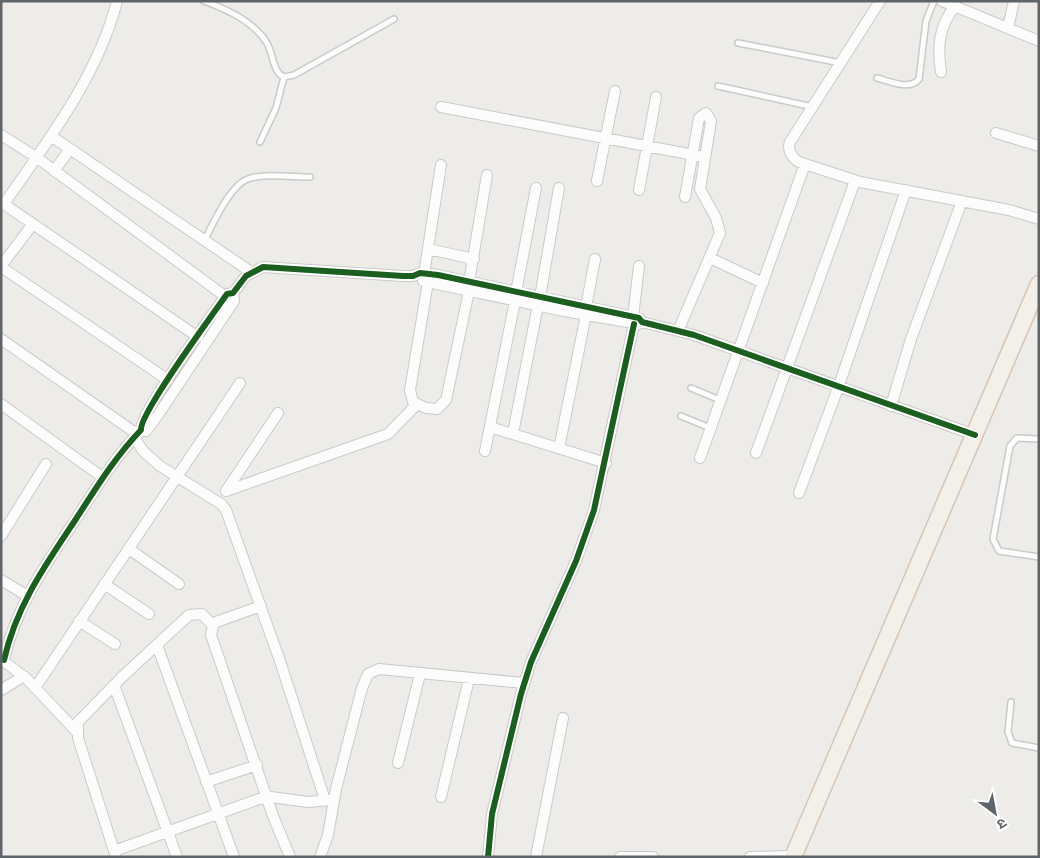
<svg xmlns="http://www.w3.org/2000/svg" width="1040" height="858" viewBox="0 0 1040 858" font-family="'Noto Sans','Noto Sans Devanagari',sans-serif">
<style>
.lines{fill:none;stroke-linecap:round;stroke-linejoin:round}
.lane-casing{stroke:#cacaca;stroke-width:8}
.street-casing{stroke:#cacaca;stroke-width:12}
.primary-casing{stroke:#d6c6b7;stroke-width:19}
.lane{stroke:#fcfcfc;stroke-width:5}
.street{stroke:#fcfcfc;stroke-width:10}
.primary{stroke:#f3efe9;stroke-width:16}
.cycleway-casing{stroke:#fff;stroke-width:9}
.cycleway{stroke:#1b5e20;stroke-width:6}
</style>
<rect width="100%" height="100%" fill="#eeece9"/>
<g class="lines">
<g class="lane-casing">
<path id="lane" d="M204,1c24,9 49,20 63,42 6,10 6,30 17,34l10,-2 100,-56
M738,43l103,20
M877,78c12,3 33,13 42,1l7,-58 8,-20
M718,86l95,21
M260,142l16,-34 8,-31
M204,241c9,-17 26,-56 44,-62 15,-6 45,-2 62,-2
M691,388l29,12
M681,416l29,12
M1039,439l-22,-1 -7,8 -17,93 6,12 40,6
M1011,702l-3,30 4,11 27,5"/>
</g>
<g class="street-casing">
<path id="street" d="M880,1l-90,141c-3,8 2,16 9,20l61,20 149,28 30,9
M942,1l97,40
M1008,28l6,-27
M941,72c-4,-26 -2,-44 13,-65
M441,107l258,49
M996,133l43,13
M1,135l35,22 190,140
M51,136l200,136
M54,171l16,-22
M597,181l18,-90
M639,190l17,-93
M1,202l197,135
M4,204c43,-62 94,-128 113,-203
M428,249l46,10
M710,258l53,25
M1,266l32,-42
M1,267l167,113
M424,274l17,-109
M423,281l141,30 75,13
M428,282l-18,108 3,12 13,6 11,1 9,-9 23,-109
M469,282l18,-107
M516,292l20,-104
M540,297l19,-109
M586,307l9,-48
M633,317l6,-51
M678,331l42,-98 -4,-15 -16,-29 11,-68 -5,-8 -7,5 -14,79
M1,339l136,95
M1,404l101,73
M891,406l20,-67 51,-138
M490,427l116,36
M141,430l5,1 12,-16 76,-114 -1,-8
M513,433l25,-128
M134,437l9,14 17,15 61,38 5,6 54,151 45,139
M559,448l27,-133
M485,451l30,-150
M756,453l99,-272
M700,458l105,-294
M226,491l162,-57 28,-29
M226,491l52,-78
M799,493l39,-105 68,-198
M1,536l45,-72
M129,549l50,35
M1,580l25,15
M104,584l45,30
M261,606l-45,16 -3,4 -2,9 62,181 17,41
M79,621l36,23
M157,645l77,212
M1,659l26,20 49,52
M4,660c12,-54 42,-96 72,-141 20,-31 39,-62 65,-89 -2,-16 72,-116 86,-136l6,-1 13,-17 17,-9 140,9h10l7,-3 18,2 201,43 3,4 52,13 281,100
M114,685l63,172
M35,688l205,-305
M1,690l23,-14
M398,763l22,-89
M206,782l51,-17
M441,797l28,-118
M114,851l145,-52 12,-2 37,5 22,-2
M116,857l-38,-119v-16l44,-45 67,-62 13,-1 11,12
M320,857l8,-22 8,-46 26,-101 6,-14 11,-5 145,14
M488,857l4,-43 29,-120 10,-32 45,-101 18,-51 40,-186
M536,857l27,-139
M620,857h33
M750,857l43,-1"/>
</g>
<g class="primary-casing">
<path id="primary" d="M793,857l246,-573"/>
</g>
<use href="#lane" class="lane"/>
<use href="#street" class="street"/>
<use href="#primary" class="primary"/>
<g class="cycleway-casing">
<path id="cycleway" d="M4,660c12,-54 42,-96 72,-141 20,-31 39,-62 65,-89 -2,-16 72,-116 86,-136l6,-1 13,-17 17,-9 140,9h10l7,-3 18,2 201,43 3,4 52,13 281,100
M488,857l4,-43 29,-120 10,-32 45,-101 18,-51 40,-186"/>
</g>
<use href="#cycleway" class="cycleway"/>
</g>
<rect width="1040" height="858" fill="none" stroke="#5e6467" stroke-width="5"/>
<g transform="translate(995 813) rotate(148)" stroke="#ffffff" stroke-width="4" paint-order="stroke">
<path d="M0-4L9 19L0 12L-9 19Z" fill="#5e6467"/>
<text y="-8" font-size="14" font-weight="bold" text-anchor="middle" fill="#5e6467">उ</text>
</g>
</svg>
